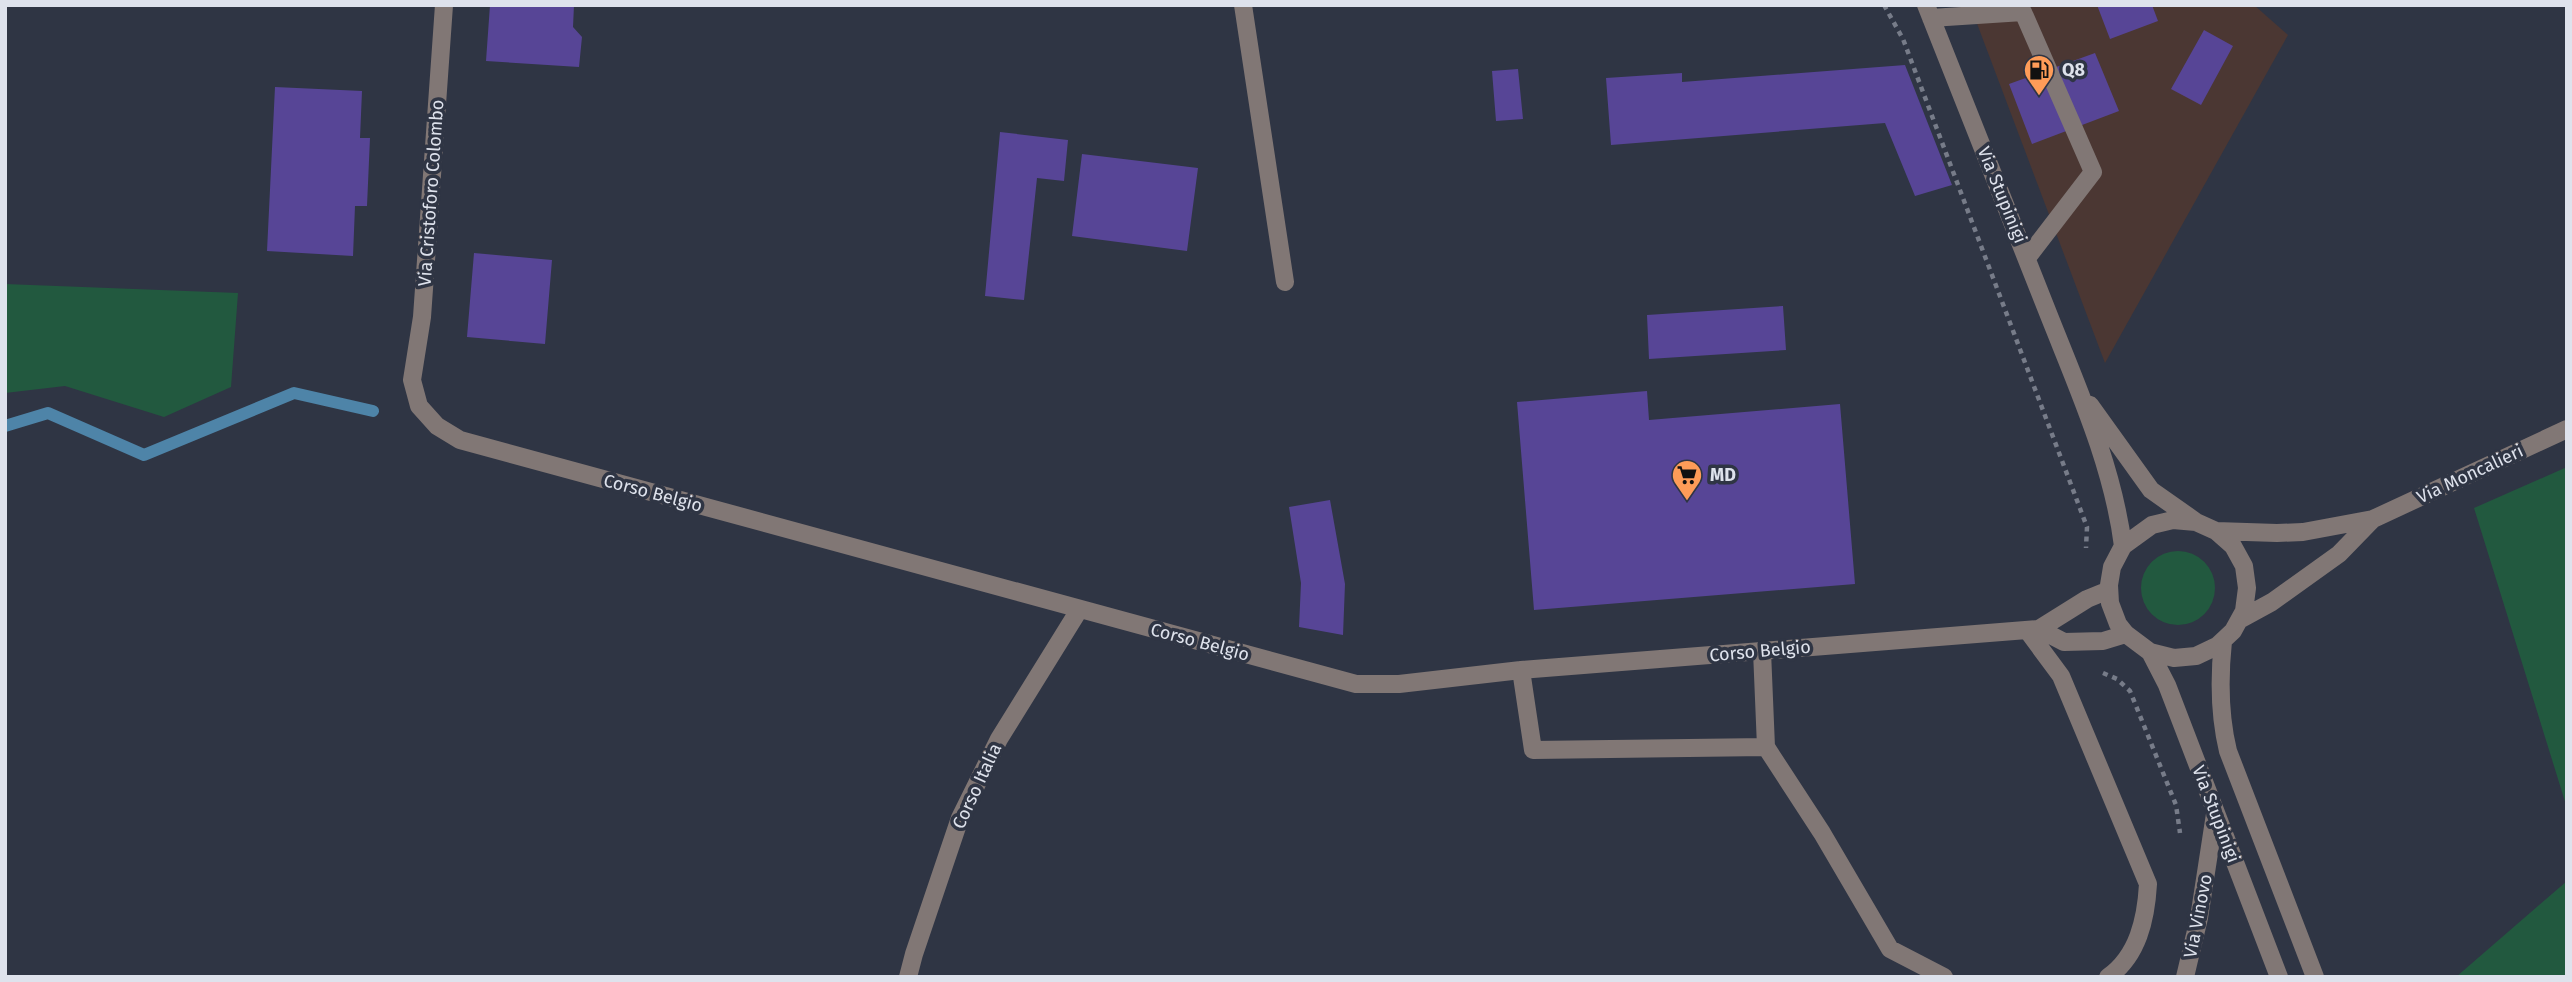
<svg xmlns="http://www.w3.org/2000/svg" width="2572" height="982" viewBox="0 0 2572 982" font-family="'Fira Sans',sans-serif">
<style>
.commercial{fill:#4b3733}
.green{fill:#22593f}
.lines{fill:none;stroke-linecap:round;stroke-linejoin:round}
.stream{stroke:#4e84a8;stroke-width:12}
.building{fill:#574596}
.path{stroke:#777c89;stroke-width:4.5;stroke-dasharray:5 5;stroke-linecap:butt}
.minor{stroke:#817775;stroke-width:18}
.labels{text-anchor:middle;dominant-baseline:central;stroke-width:7;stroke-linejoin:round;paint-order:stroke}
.poi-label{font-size:18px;font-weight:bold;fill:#dee2ec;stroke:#2f3544;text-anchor:start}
.street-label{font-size:18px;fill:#dee2ec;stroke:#2f3544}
</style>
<rect width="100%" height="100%" fill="#2f3544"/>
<path class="commercial" d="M1970,5h284l34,30 -183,328z"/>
<path class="green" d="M5,284l233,9 -7,94 -67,30 -99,-31 -60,7z
M2567,467v341l-93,-300z
M2141 588a37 37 0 1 1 74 0a37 37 0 1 1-74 0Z
M2567,881v96h-111z"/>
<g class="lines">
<path class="stream" d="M5,426l43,-13 96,42 150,-62 79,18"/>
</g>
<path class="building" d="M490,5h84l-1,22 9,10 -3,30 -93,-6z
M2097,5h55l6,16 -48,18z
M2204,30l29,16 -32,59 -30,-16z
M2095,53l24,58 -87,33 -23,-60z
M1905,65l47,120 -37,11 -30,-73 -274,22 -5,-67 76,-5v9z
M1518,69l5,50 -27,2 -4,-50z
M275,87l87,4 -2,47h10l-3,68h-12l-2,50 -86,-5z
M1000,132l68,8 -4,41 -27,-3 -13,122 -39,-4z
M1082,154l116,14 -11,83 -115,-15z
M474,253l78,7 -7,84 -78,-7z
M1783,306l3,44 -137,9 -2,-44z
M1647,391l2,29 191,-16 15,180 -321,26 -17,-208z
M1330,500l15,84 -2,51 -44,-8 2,-44 -12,-76z"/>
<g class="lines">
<path class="path" d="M1884,5l19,34 184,488 -1,21
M2103,673l14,6 13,12 46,114 4,28"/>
<path class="minor" d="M444,5l-22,312 -10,63 7,26 18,20 23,14 896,244h43l122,-14 518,-41 48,-30 22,-9
M1243,5l42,277
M1926,5c41,105 83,208 124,313 29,73 63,149 73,228
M1931,18l92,-6 70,160 -66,86
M2090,405l61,85 44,31
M2216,531l17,15 11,20 3,22 -3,23 -11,20 -16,15 -21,10 -22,2 -24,-6 -24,-18 -8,-10 -8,-21 -1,-18 3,-18 11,-21 29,-21 21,-5 23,2 20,9 61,2 26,-1 70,-13 194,-90
M2239,620l33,-18 67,-48 34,-35
M2039,629l25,13 39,-1 23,-7
M2027,630l34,46 87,208c-2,35 -10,72 -40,93
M2223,641c-4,38 -4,73 5,110l87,226
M1762,651l4,96 56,86 68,116 54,28
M2150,652l17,33 112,292
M1521,670l12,80 233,-3
M908,977l6,-23 46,-136 39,-79 80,-129
M2185,977l14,-59 16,-104"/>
</g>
<defs>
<g id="fuel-pin" transform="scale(1.575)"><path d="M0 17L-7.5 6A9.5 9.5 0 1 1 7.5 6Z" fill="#fe9c58" stroke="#2f3544"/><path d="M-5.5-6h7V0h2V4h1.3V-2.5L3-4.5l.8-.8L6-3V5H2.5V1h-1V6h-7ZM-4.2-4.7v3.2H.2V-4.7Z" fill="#111"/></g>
<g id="supermarket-pin" transform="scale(1.575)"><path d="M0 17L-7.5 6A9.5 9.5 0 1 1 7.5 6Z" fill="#fe9c58" stroke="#2f3544"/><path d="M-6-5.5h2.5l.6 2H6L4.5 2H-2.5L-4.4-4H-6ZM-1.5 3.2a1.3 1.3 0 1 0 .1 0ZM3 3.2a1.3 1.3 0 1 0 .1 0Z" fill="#111"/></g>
</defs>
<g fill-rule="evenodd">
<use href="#fuel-pin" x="2039" y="70"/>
<use href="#supermarket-pin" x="1687" y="475"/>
</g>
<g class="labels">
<g class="poi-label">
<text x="2062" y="70">Q8</text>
<text x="1710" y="475">MD</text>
</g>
<g class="street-label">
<text transform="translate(431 193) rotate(-86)">Via Cristoforo Colombo</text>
<text transform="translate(2002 195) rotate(68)">Via Stupinigi</text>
<text transform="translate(2470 474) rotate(-25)">Via Moncalieri</text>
<text transform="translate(653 493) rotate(15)">Corso Belgio</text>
<text transform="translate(1200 642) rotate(15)">Corso Belgio</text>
<text transform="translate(1760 651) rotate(-5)">Corso Belgio</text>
<text transform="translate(977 786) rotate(-65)">Corso Italia</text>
<text transform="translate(2216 814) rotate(69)">Via Stupinigi</text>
<text transform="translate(2198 916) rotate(-79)">Via Vinovo</text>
</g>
</g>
<rect width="2572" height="982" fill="none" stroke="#dee2ec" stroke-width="14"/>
</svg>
